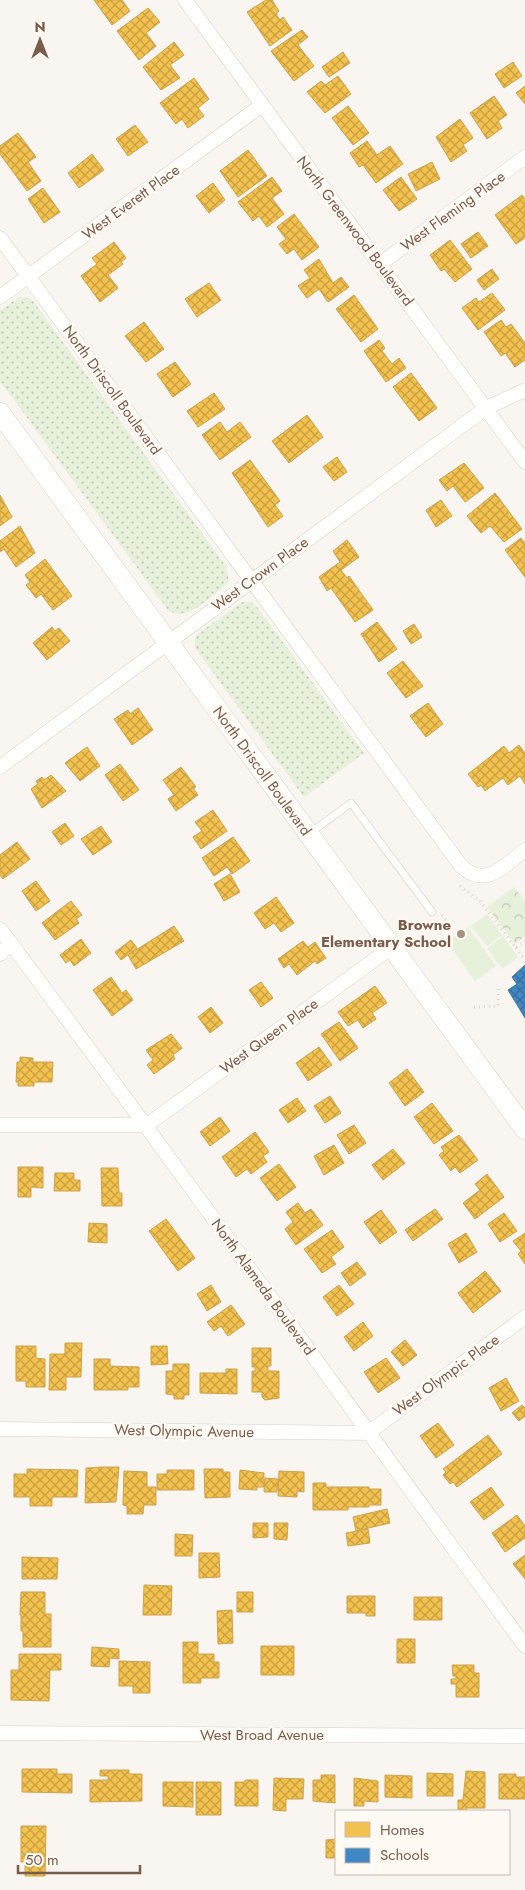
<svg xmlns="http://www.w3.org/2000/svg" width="525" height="1890" viewBox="0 0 525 1890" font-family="Jost,sans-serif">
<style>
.grass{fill:url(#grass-dots)}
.park{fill:url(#park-crowns)}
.pitch{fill:#e7f0db}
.homes{fill:url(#homes-cross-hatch);stroke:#cea34e}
.schools{fill:url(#schools-cross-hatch);stroke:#517ba1}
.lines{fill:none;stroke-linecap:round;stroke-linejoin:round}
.service-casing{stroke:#d7d1cb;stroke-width:8}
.minor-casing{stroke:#d7d1cb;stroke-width:15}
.secondary-casing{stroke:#d9d2cb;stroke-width:21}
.path{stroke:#dcd5d0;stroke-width:3;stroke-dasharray:1 4;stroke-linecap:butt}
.service{stroke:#fefefd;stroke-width:7}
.minor{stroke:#fefefd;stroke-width:14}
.secondary{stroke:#fefefd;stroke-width:20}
.poi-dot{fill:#a69286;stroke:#fffaf3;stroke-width:2}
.labels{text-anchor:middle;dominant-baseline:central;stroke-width:5;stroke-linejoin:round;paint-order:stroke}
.street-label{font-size:15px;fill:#7a5c4d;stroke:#fffaf3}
.poi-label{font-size:15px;font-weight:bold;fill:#7a5c4d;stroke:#fffaf3;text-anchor:end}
</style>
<defs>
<pattern id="grass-dots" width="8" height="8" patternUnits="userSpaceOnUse" patternTransform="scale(1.25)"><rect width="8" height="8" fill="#e7f0db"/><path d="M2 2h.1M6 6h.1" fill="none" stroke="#c0c6b4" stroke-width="1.8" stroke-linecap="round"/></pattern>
<pattern id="park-crowns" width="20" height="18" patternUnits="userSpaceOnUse" patternTransform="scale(1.25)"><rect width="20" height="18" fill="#e7f0db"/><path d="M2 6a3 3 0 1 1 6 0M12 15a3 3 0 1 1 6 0" fill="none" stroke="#c0c6b4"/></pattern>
<pattern id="homes-cross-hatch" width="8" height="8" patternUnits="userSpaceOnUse" patternTransform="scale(1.25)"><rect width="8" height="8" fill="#f2c14e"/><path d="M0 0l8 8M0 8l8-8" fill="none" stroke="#c9a043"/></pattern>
<pattern id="schools-cross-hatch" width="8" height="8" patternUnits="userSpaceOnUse" patternTransform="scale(1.25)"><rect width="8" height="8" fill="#3f88c5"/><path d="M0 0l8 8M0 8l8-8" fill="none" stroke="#386d9a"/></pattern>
</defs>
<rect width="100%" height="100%" fill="#f9f5f0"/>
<path class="grass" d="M20,297l8,1 5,3 193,265 3,16c-16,12 -42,42 -61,28l-168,-229v-71z
M242,602h9l7,6 106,145 -60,44 -109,-149v-11l4,-4z"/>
<path class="park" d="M514,887l11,14v35l-10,8 -28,-37z"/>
<path class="pitch" d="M487,914l15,21 -15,11 -16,-20z
M468,927l28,39 -21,15 -28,-39z
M503,936l15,21 -16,12 -15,-21z"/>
<path class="homes" d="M94,0h28l8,11 -18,14z
M266,0h6l7,11 -3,3 4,6 3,-3 9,13 -22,16 -23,-34z
M148,8l12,14 -14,11 10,13 -17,14 -22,-29z
M302,30l6,7 -10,8 16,21 -20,15 -23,-30z
M174,42l10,13 -14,10 10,13 -19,12 -18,-23z
M343,52l7,11 -21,14 -7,-10z
M513,62l9,14 -18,12 -9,-14z
M338,76l13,18 -26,19 -18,-21 14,-11 4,4z
M194,78l15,21 -11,9 6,8 -16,12 -6,-9 -6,5 -16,-21z
M525,86v18l-9,-11z
M494,96l13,19 -9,6 4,7 -15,11 -17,-26z
M348,106l21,27 -16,12 -21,-27z
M460,119l13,19 -10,7 4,6 -16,11 -15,-25z
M135,125l13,17 -20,14 -12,-17z
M18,133l18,24 -8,5 13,19 -14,10 -27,-37v-8z
M367,141l10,14 13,-9 13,18 -27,19 -13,-18 -4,2 -9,-14z
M248,150l19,26 -29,21 -18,-26z
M92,154l12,16 -25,18 -11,-15z
M432,162l8,17 -24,12 -8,-17z
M272,177l10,14 -10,7 12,16 -17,13 -8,-11 -6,5 -15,-19z
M401,177l16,22 -18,12 -16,-21z
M213,183l12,17 -16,13 -13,-17z
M43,188l17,24 -16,11 -16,-24z
M522,195l3,4v39l-9,6 -21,-29z
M294,214l25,33 -17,13 -8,-11 -7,5 -8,-10 7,-5 -9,-12z
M478,232l10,14 -17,12 -10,-14z
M450,240l22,29 -17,13 -11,-13 -3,2 -11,-16z
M114,242l12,16 -5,4 2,2 -15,11 10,13 -18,14 -19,-26 16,-12 -5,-6z
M319,259l14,24 8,-6 8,10 -21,15 -9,-13 -12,9 -9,-12 12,-8 -6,-8z
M492,269l7,10 -15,11 -7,-10z
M209,283l12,17 -24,17 -12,-18z
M492,293l13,17 -27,20 -16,-22 14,-10 3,4z
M354,295l24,34 -17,13 -25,-33z
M501,320l5,7 5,-3 14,19v17l-10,7 -10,-14 -4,3 -17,-24z
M144,322l20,27 -18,13 -21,-26z
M379,340l6,8 -3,3 10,13 7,-6 7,10 -20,14 -22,-31z
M175,362l16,22 -18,13 -16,-23z
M411,373l26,35 -18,13 -26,-34z
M214,393l11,16 -27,18 -11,-16z
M307,415l16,22 -34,26 -17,-22z
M220,422l7,10 13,-10 11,15 -31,23 -18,-25z
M337,457l10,15 -13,9 -11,-14z
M250,460l30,41 -5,4 8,11 -15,11 -36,-54z
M464,463l20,25 -19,14 -12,-16 -6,5 -8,-11z
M495,493l27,36 -18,13 -14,-16 -9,7 -14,-17z
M0,495l12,22 -12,9z
M441,500l11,16 -16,11 -10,-17z
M20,526l15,27 -19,14 -12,-18 -4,3v-11z
M521,538l4,5v34l-20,-27z
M347,540l12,17 -18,13 6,8 2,-2 24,34 -18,12 -24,-34 -4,3 -8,-14 21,-15 -7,-11z
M45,559l27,37 -19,14 -12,-16 -5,4 -10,-13 4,-3 -5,-7z
M377,622l20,27 -18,13 -18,-28z
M414,624l8,13 -11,7 -8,-13z
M52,627l3,4 4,-3 11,13 -23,19 -14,-17z
M403,661l20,25 -17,12 -19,-25z
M428,703l15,21 -17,13 -16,-21z
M138,708l15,22 -21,15 -18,-26 14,-9 2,4z
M519,745l6,8v31l-5,-8 -12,9 -5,-7 -18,13 -4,-6 -3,2 -10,-13 36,-28 5,7z
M87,747l13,19 -20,15 -15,-18z
M120,764l19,26 -16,11 -18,-26z
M181,767l15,20 -3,1 5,7 -22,16 -8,-12 6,-4 -11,-15z
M51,775l15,16 -24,17 -11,-19 7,-5 -2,-3 6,-4 2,3z
M213,810l14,21 -26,18 -8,-12 9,-6 -7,-9z
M65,823l9,13 -13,9 -9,-13z
M101,826l11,16 -19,13 -12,-16z
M233,837l17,24 -18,13 -5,-7 -13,9 -12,-18z
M17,842l13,17 -27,20 -3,-4v-20z
M230,874l10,18 -16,9 -10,-17z
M36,881l14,20 -14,10 -14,-20z
M276,897l18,26 -13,9 -7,-9 -9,6 -11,-16z
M71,901l11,14 -6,4 3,4 -24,17 -13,-17z
M174,926l10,15 -48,28 -8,-14z
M81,939l10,14 -17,13 -4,-6 -4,3 -6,-8z
M131,940l6,8 -16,12 -6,-8z
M303,941l5,6 7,-5 11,16 -9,6 -2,-3 -18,14 -8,-11 -5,4 -6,-9z
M111,977l11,16 4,-3 7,10 -21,16 -19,-26z
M261,982l12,16 -12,9 -12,-17z
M375,986l12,17 -15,10 4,6 -13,9 -5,-8 -10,6 -10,-14z
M211,1007l12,16 -13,10 -12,-16z
M339,1022l19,26 -18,13 -19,-27z
M171,1034l11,14 -9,7 2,4 -21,15 -7,-9 6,-5 -7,-10z
M319,1047l13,18 -24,16 -12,-18z
M20,1057l13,1v4h20l-1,20h-18v4h-16v-4h-2l1,-20h3z
M407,1069l17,23 -19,14 -16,-23z
M330,1096l11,17 -16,10 -11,-17z
M297,1098l9,13 -18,12 -9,-13z
M432,1103l21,28 -19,13 -20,-27z
M220,1117l10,14 -20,15 -10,-14z
M354,1125l12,18 -17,11 -12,-19z
M255,1132l14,20 -6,4 4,6 -16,12 -4,-5 -11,8 -14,-20z
M459,1135l19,25 -18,13 -5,-6 -4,4 -12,-16 5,-4 -3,-4z
M334,1145l10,18 -20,12 -10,-19z
M393,1149l12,14 -22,17 -11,-15z
M279,1164l17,23 -19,14 -17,-23z
M18,1167h25v21l-12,-1v10h-13z
M101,1168h17l1,25h3v13h-20z
M55,1173h19v7h6v11h-26z
M487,1174l17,23 -29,22 -12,-16 17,-13 -5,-6z
M298,1203l7,10 6,-4 12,16 -27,20 -11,-16 8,-7 -7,-10z
M435,1209l8,10 -30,22 -8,-11z
M381,1210l16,22 -17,12 -16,-22z
M504,1213l13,18 -17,11 -12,-18z
M166,1219l29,39 -17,13 -29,-40z
M89,1223l18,1v19l-19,-1z
M332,1230l12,17 -13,10 5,7 -14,9 -18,-24z
M466,1233l11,19 -18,11 -11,-19z
M525,1233v31l-7,-10 3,-3 -8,-10z
M357,1262l9,12 -16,12 -9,-13z
M485,1271l16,20 -28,22 -15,-20z
M211,1285l10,17 -14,9 -10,-17z
M339,1285l15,19 -17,12 -14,-19z
M231,1305l14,19 -17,12 -7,-10 -7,5 -7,-9z
M363,1322l10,14 -19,15 -10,-14z
M405,1340l12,15 -14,11 -12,-14z
M65,1343h17l-1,34h-15v13h-17l1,-36h15z
M16,1346h20v12l9,1v28h-19v-6h-10z
M151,1346h16l1,18 -17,1z
M252,1348h19v18h-3v5h11v27l-14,2 -3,-3v-5h-10v-21h3v-4h-3z
M386,1358l14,20 -22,15 -14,-21z
M94,1359h16v7l29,1v20h-11v3h-34z
M173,1364h16v31h-5v4h-10v-4l-8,-1v-23h7z
M226,1369h11v25l-37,-1v-20h26z
M506,1378l13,23 -18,10 -12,-23z
M522,1405l3,3v8l-6,5 -7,-8z
M438,1423l16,22 -18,13 -16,-22z
M488,1435l14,19 -45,33 -4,-5 -3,2 -7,-9 3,-3 -3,-3z
M103,1467h16l-3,35 -31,1 1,-35z
M27,1469l51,1 -1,27h-25v9h-22v-9h-16v-23h13z
M204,1469h19v3h7v25l-25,1z
M167,1470h27v20h-37v-16h10z
M240,1470l24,3v14h-7v3l-18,-1z
M124,1471l23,1v15h9v18h-12l-1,9h-16v-8l-4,-1z
M279,1471l25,1v20l-7,-1v6l-19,-1z
M265,1478l13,1 -1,13h-13z
M313,1483h13v4h43v2h12v16h-12v2h-21v3h-35z
M491,1487l13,18 -20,15 -14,-18z
M387,1509l3,14 -34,8 -3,-14z
M517,1515l8,11v12l-20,14 -13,-19z
M253,1523h15v14l-15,1z
M274,1523h14l-1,17 -13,-1z
M368,1529l2,14 -22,3 -2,-13z
M175,1534l18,1 -1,21h-17z
M199,1553h20l1,24 -21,1z
M525,1555v24l-12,-15z
M22,1557l36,1 -1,21h-35z
M144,1585l28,1 -1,29h-28z
M21,1592h24v22h6v33h-28v-16h-2v-16h-1z
M237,1592h16v20h-16z
M347,1596h28v20h-9v-3h-19z
M414,1597h28v23h-28z
M232,1610l1,33 -15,1 -1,-33z
M397,1639h18v24h-18z
M183,1642h15v12h16v8h5v16h-18v5h-18z
M261,1646h33v29h-33z
M92,1647l27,2v10l-9,-1 -1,9 -18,-1z
M19,1654h42v16h-11l-1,31 -38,-1v-30h8z
M119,1661l31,1v31h-17v-7h-14z
M452,1665h22v8h5v24h-23v-13h-5v-5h5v-3h-3z
M22,1769h35v5h15v19l-50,-1z
M100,1770h29v4h13v27l-52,1v-22h18v-4h-8z
M466,1771l19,1v36h-19v3h-8v-11h5z
M427,1773l26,1v22h-26z
M499,1774h17v3h9v22h-26z
M321,1775h14v28l-22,-2v-21h8z
M385,1775l27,1v22l-27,-1z
M274,1778l30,1 -1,20h-17v12l-13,-1z
M354,1778l24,3v21l-14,-1v5h-10z
M245,1780h13v26h-23v-24h10z
M163,1782h30v25l-30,-1z
M196,1782h25v33h-25z
M21,1826h25l-1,50h-20v-14h-4z
M336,1839v19h-10v-18z"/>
<path class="schools" d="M525,965v53l-17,-28 9,-6 -5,-7z"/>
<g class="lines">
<g class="service-casing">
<path id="service" d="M310,833l41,-30 81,109"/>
</g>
<g class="minor-casing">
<path id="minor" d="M185,0l340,462
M0,238l461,628c25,23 42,0 64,-16
M380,264l145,-107
M0,297l262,-192
M0,767l486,-359 39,-18
M0,929c178,237 349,479 525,717
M0,954l11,-11
M0,1125h147l245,-178
M0,1429l368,4 157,-116
M0,1733l525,3"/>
</g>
<g class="secondary-casing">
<path id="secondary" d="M0,413l525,716"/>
</g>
<path class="path" d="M460,886l20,15 36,47 9,-7
M442,915l7,9
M516,948l9,12
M474,1007l24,-1 1,-20"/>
<use href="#service" class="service"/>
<use href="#minor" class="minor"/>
<use href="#secondary" class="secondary"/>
</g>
<circle class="poi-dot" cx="461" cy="934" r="5"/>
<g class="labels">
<g class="street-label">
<text transform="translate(131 202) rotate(-36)">West Everett Place</text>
<text transform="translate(453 211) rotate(-36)">West Fleming Place</text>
<text transform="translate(355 231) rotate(53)">North Greenwood Boulevard</text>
<text transform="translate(112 390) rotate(54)">North Driscoll Boulevard</text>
<text transform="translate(260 574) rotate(-36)">West Crown Place</text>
<text transform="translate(262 771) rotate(54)">North Driscoll Boulevard</text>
<text transform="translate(269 1036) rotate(-36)">West Queen Place</text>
<text transform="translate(263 1287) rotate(54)">North Alameda Boulevard</text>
<text transform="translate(446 1375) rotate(-36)">West Olympic Place</text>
<text transform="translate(184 1431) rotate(1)">West Olympic Avenue</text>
<text x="262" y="1735">West Broad Avenue</text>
</g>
<g class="poi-label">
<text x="451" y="925">Browne<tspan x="451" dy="17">Elementary School</tspan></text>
</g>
</g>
<rect x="335" y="1810" width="175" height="65" fill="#fffaf3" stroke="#cabbb1"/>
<rect x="345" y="1822" width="25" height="15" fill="#f2c14e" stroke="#cabbb1"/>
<text x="380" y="1835" font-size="15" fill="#7a5c4d">Homes</text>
<rect x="345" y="1848" width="25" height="15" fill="#3f88c5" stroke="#cabbb1"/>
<text x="380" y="1860" font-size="15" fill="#7a5c4d">Schools</text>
<g transform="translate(40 40)" stroke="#fffaf3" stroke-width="4" paint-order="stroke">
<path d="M0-4L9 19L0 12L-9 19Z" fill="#7a5c4d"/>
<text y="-8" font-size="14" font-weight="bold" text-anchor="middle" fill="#7a5c4d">N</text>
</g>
<path d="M18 1865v8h122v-8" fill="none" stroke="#7a5c4d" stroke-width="2.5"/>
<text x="25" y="1865" font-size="15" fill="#7a5c4d" stroke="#fffaf3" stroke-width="4" paint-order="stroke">50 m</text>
</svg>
